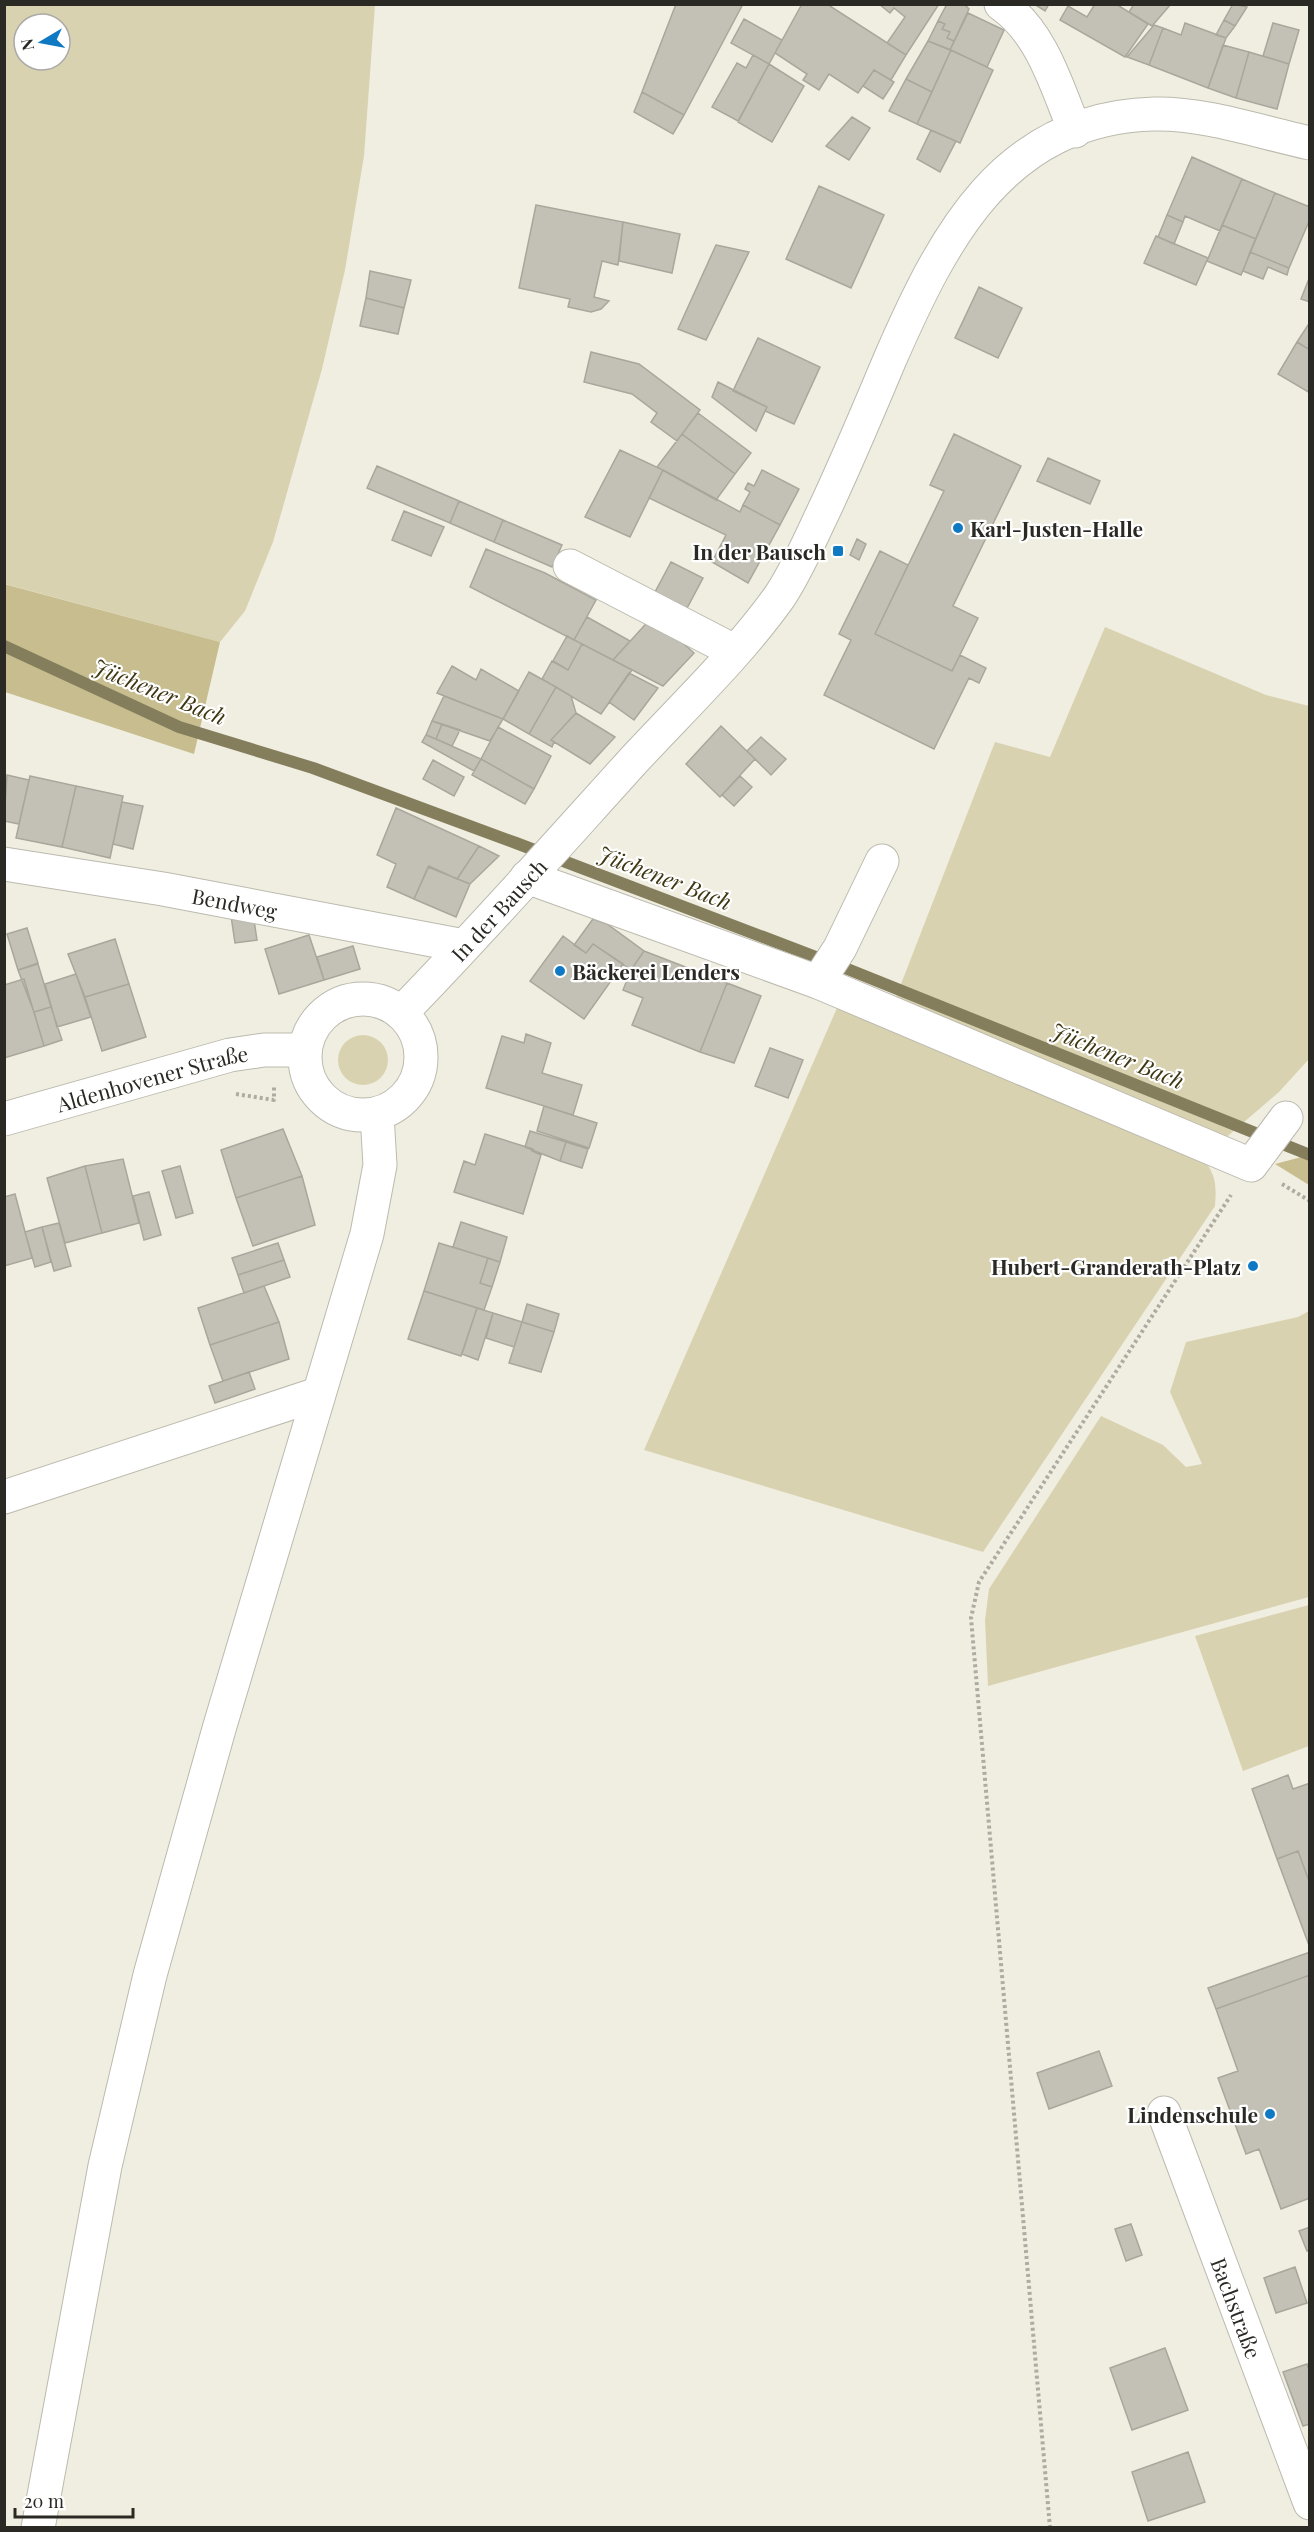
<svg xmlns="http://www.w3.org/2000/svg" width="1314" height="2532" viewBox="0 0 1314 2532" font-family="'Playfair Display',serif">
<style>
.green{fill:#d9d2b0;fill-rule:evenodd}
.forest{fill:#c7bd8f}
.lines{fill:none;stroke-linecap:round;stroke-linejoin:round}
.stream{stroke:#847e5c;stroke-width:12}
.building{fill:#c3c1b5;stroke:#a9a69b;stroke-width:1.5}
.minor-casing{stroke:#bcbaae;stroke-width:35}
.path{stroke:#aeaca2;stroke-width:4;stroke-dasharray:3 3;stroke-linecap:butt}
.minor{stroke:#fff;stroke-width:33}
.poi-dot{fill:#1079c4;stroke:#fff;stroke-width:2}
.labels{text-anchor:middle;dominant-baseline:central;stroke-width:4.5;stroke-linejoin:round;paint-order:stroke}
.poi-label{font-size:21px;font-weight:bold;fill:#2a2924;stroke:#fff;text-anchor:end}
.street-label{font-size:21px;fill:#2a2924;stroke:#fff}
.water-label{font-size:22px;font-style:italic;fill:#3f3712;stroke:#fff}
</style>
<rect width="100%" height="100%" fill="#f0eee1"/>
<path class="green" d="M4,5h371l-11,151 -19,114 -23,99 -49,173 -28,69 -25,31 -215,-58zM24,24h36v36h-36z
M1105,627l161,68 43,11v353l-30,33 -57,49 -328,-139 101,-260 55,15z
M837,1008l361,144c17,21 19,28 17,54l-232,346 -339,-102z
M338 1060a25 25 0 1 1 50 0a25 25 0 1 1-50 0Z
M1309,1311v286l-321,89 -3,-66 4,-31 112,-173 62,29 23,22 16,-3 -32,-72 16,-50 112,-25z
M1309,1605v141l-66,25 -48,-135z"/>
<path class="forest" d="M4,584l216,58 -26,112 -189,-62z
M1309,1155v30l-34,-21z"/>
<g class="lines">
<path class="stream" d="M4,646l175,81 134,41 203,75 334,127 460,185"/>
</g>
<path class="building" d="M676,4h67l-59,111 -42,-23z
M802,4h25l79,51 -15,25 -17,-10 -16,23 -29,-19 -10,16 -16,-10 4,-6 -32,-21z
M879,4h60l-33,51 -19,-12 18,-26 -11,-9 -4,5z
M947,4h17l5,5 -15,32 -7,-3 3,-6 -8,-3 3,-5 -7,-3z
M1034,4h15l-4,7z
M1095,4h21l32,20 -23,33 -65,-37 8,-14 19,11z
M1134,4h37l-19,22 -23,-14z
M1233,4l14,3 -12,19 -11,-6z
M968,13l36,17 -17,37 -37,-17z
M744,19l38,21 -13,24 -38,-21z
M1224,20l11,6 -9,12 -10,-3z
M938,21l7,3 -3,5 8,3 -3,6 7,3 -4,9 -22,-9z
M1185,23l41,15 -18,50 -59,-23 14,-37 18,7z
M1273,23l26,7 -10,34 -26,-8z
M1154,25l9,3 -14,37 -22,-8z
M928,41l23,9 -19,42 -26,-13z
M1223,45l26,7 -13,46 -28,-10z
M951,50l42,20 -33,73 -43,-19z
M1249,52l40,12 -12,45 -41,-11z
M753,55l16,9 -31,57 -26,-14 25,-44 9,5z
M769,64l35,22 -32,56 -34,-20z
M874,70l20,12 -11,17 -20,-13z
M906,79l26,13 -15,32 -28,-13z
M642,92l42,23 -11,19 -39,-22z
M852,117l18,11 -21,32 -23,-14z
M931,130l25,11 -16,31 -23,-13z
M1192,157l50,22 -22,52 -35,-15 -2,6 -16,-7z
M1242,179l33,14 -19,46 -34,-14z
M819,186l65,29 -33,73 -65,-29z
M1275,193l35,14v12l-21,49 -39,-16z
M536,205l87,17 -5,43 -16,-4 -8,36 15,4 -8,8 -10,3 -23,-5 2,-8 -51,-11z
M1167,215l16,7 -9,22 -16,-7z
M623,222l57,12 -8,39 -53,-12z
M1222,225l34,14 -15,36 -34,-14z
M1156,236l52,22 -12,27 -52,-22z
M716,245l33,7 -43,88 -28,-11z
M1250,252l39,16 -2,7 -19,-8 -5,12 -20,-8z
M370,271l41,9 -7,28 -38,-10z
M1310,276v26l-9,-3z
M979,287l43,21 -24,50 -43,-20z
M366,298l38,10 -6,26 -38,-8z
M1310,322v28l-13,-8z
M758,338l62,29 -26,57 -29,-13 2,-4 -34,-16z
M1297,342l13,8v43l-32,-19z
M591,352l48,12 61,46 -23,31 -26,-19 6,-9 -25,-19 -48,-12z
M718,382l49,25 -11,24 -44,-34z
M698,413l53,40 -16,21 -53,-40z
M682,434l53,40 -19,26 -59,-33z
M954,434l67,32 -68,140 25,12 -26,53 -77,-37 69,-143 -14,-6z
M620,450l43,20 -33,67 -45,-20z
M1048,458l52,23 -10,23 -53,-23z
M377,466l82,35 -9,22 -83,-35z
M663,470l77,42 3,-7 37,20 -32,58 -36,-21 14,-27 -77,-37z
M762,470l37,19 -19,36 -37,-20 7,-13 -5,-3 3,-6 6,3z
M459,501l44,19 -9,22 -44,-19z
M404,511l40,16 -13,29 -39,-16z
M503,520l59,25 -10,22 -58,-25z
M857,539l9,5 -7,16 -9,-5z
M486,549l59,24 51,27 -22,40 -104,-53z
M880,551l28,14 -33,69 77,37 8,-16 26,13 -7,15 -10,-5 -35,71 -110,-54 27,-55 -12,-6z
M671,562l32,16 -17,32 -32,-16z
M653,616l41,37 -31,33 -50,-26z
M587,617l43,24 -17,19 -39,-20z
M567,636l15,8 -14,26 -15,-9z
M582,644l50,26 -31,44 -59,-35 10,-18 16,9z
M452,666l24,14 5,-11 38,22 -16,28 -66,-26z
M529,672l27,15 -27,47 -26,-15z
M629,673l29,15 -24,32 -25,-18z
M556,687l15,9 5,17 -25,27 3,2 -2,5 -23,-13z
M444,696l59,23 -13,22 -58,-20z
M576,713l39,24 -25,27 -39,-24z
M432,721l10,3 -6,15 -10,-4z
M442,724l18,6 -8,16 -16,-7z
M721,726l34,33 -35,38 -34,-33z
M498,727l53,29 -17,33 -53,-30z
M426,735l10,4 45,20 -7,12 -52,-29z
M761,737l25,22 -15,16 -24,-24z
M481,759l53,30 -9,15 -53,-29z
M433,760l31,17 -10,19 -31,-17z
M7,775l22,5 -10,44 -15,-3z
M30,776l46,10 -14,61 -46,-9z
M740,776l12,11 -18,19 -12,-11z
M76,786l47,10 -13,62 -48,-11z
M122,802l21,4 -10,43 -20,-5z
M396,808l83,38 -22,33 -28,-13 -15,33 -27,-12 9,-23 -19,-9z
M479,846l20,10 -29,28 -13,-5z
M428,867l42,17 -14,33 -42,-18z
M231,916l23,4 3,20 -22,3z
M593,919l14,5 37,27 -13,19 -38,-26 -7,9 -12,-8z
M27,928l11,35 -20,7 -11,-36z
M309,935l15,45 -45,14 -14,-45z
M563,936l23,17 7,-9 30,20 -39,55 -54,-38z
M115,939l14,45 -44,13 -17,-43z
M353,946l7,23 -36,11 -7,-23z
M644,951l83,32 -27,69 -68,-27 11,-27 -20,-8 8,-20z
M38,964l13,43 -17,5 -16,-42z
M76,974l15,43 -34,10 -12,-43z
M24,979l20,67 -40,12v-73z
M727,983l34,13 -27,67 -34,-11z
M129,984l17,53 -44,14 -17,-54z
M51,1007l11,33 -18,6 -10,-34z
M526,1034l25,9 -9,30 40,12 -9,30 -87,-27 16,-52 22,7z
M770,1048l33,12 -15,38 -33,-12z
M544,1106l53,17 -8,25 -52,-17z
M283,1129l19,47 -66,22 -15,-48z
M530,1131l36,11 -6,19 -35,-14z
M485,1134l48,15 -1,2 9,4 -18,59 -69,-22 10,-31 11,4z
M566,1142l22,7 -6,19 -22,-7z
M123,1159l16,64 -37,10 -17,-67z
M85,1166l17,67 -37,10 -18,-65z
M180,1166l13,47 -17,5 -14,-47z
M302,1176l13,49 -62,21 -17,-48z
M149,1192l12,43 -17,5 -11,-44z
M15,1194l17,64 -28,8v-69z
M461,1222l46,15 -7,25 -47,-15z
M59,1223l12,43 -17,5 -12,-44z
M42,1227l9,35 -16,5 -10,-35z
M278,1243l6,17 -46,15 -6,-17z
M439,1243l49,15 -8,25 12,4 -8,23 -60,-19z
M488,1258l12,4 -8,25 -12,-4z
M284,1260l6,17 -46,16 -6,-18z
M264,1286l15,36 -69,23 -12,-37z
M424,1291l53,17 -16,48 -53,-17z
M527,1304l32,10 -5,18 -32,-10z
M477,1308l16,5 -15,47 -16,-6z
M493,1313l29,9 -8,25 -28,-9z
M279,1322l10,37 -66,22 -13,-36z
M522,1322l32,10 -13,40 -32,-9z
M249,1372l6,17 -40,14 -6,-17z
M1288,1775l5,14 17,-6v101l-12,-33 -21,8 -25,-70z
M1298,1851l12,33v64l-33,-89z
M1310,1952v23l-94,34 -8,-21z
M1310,1975v223l-29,11 -22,-60 -13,5 -28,-76 20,-7 -22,-62z
M1099,2051l13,35 -63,23 -12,-36z
M1131,2224l11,31 -16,6 -11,-32z
M1310,2227v23l-3,1 -8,-20z
M1295,2267l12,36 -31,10 -12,-35z
M1165,2348l23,62 -56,20 -22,-62z
M1307,2364l3,8v52l-7,2 -20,-54z
M1188,2452l17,50 -57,19 -16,-49z"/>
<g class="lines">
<g class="minor-casing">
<g id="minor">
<path d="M1001,4c41,28 56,83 74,127"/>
<path d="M570,566l164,85"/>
<path id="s1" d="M4,864l159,25 301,57"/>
<path d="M527,877l291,105 433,183 35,-47"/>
<path d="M818,982l22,-34 42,-87"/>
<circle cx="363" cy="1057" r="58"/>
<path id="s2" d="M401,1013c80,-82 156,-168 233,-253 49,-53 104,-105 146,-164 15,-23 27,-49 38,-73 26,-54 49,-109 72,-164 53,-121 113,-241 264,-245 52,-1 105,18 156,29"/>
<path id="s3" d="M4,1119l226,-64 34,-5h40"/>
<path d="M4,1497l314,-103"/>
<path id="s4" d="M1164,2113l146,390"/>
<path d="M38,2528l67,-362 45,-191 69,-246 148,-495 13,-69 -3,-50"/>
</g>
</g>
<path class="path" d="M236,1094l38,6v-13
M1282,1184l28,17
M1050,2528l-79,-910 8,-36 252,-387"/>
<use href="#minor" class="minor"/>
</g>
<g class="poi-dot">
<circle cx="958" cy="528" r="6"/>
<rect x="832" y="545" width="12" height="12" rx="3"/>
<circle cx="560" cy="971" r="6"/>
<circle cx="1253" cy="1266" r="6"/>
<circle cx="1270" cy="2114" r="6"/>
</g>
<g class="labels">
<g class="poi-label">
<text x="970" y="528" text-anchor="start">Karl-Justen-Halle</text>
<text x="826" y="551">In der Bausch</text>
<text x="572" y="971" text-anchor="start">Bäckerei Lenders</text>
<text x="1241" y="1266">Hubert-Granderath-Platz</text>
<text x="1258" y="2114">Lindenschule</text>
</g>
<g class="street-label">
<text stroke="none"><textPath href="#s1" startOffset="234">Bendweg</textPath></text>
<text stroke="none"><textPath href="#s2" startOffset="142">In der Bausch</textPath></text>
<text stroke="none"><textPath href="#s3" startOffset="154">Aldenhovener Straße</textPath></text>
<text stroke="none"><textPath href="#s4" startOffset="208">Bachstraße</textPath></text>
</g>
<g class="water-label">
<text transform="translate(160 691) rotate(22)">Jüchener Bach</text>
<text transform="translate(665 877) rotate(21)">Jüchener Bach</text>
<text transform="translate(1118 1055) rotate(22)">Jüchener Bach</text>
</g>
</g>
<rect width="1314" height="2532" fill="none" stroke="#2a2924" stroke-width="12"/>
<g transform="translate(42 42) rotate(260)"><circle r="28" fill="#ffffff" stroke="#aaa9a7" stroke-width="1.5"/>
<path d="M0-4.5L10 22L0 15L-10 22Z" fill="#1079c4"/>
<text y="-9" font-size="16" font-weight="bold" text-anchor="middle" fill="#2a2924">N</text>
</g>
<path d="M15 2508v9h118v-9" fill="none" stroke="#2a2924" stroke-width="3"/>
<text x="24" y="2508" font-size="18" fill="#2a2924" stroke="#ffffff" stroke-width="4.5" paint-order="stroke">20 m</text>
</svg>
